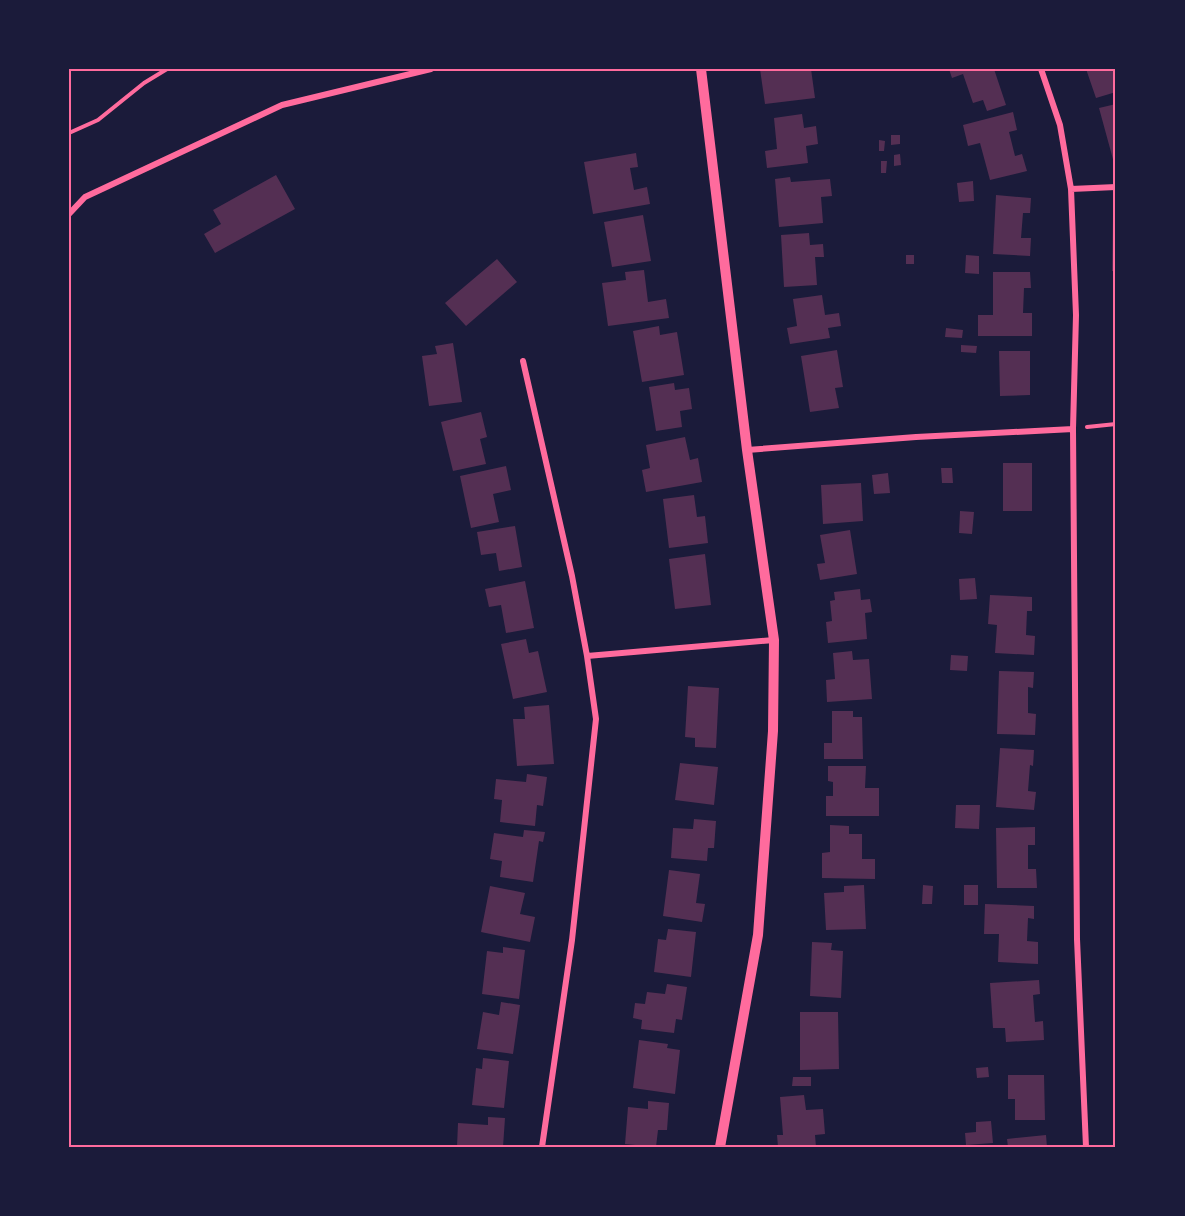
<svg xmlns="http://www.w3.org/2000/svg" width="1185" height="1216" viewBox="0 0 1185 1216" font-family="'Source Serif 4',serif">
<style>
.building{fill:#542f53}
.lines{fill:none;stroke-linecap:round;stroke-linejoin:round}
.path{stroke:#ff6b9d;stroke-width:4}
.minor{stroke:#ff6b9d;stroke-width:6}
.tertiary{stroke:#ff6b9d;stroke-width:10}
.neatline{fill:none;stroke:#ff6b9d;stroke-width:2}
</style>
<rect width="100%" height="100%" fill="#1b1b3a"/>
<path class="building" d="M760,69h51l4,29 -50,6z
M949,69h45l12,36 -19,6 -4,-11 -10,3 -10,-29 -11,4z
M1086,69h30v12l-2,1 2,10 -20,6z
M1116,104v59h-2l-15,-55z
M1013,112l4,18 -8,2 6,24 7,-2 5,17 -37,9 -10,-37 -12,3 -5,-21z
M802,114l2,14 12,-2 2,18 -12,2 2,17 -41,5 -2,-17 12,-2 -3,-31z
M891,135h9v9l-9,1z
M879,140l6,1 -1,10h-5z
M636,153l2,14 -8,1 4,22 13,-3 3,17 -57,10 -9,-52z
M900,154l1,11 -7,1v-11z
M881,161h6l-1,12h-5z
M276,175l19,34 -80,44 -11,-19 17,-10 -8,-14z
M790,177l1,5 39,-3 2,17 -11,1 2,26 -44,4 -4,-48z
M973,181l1,20 -15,1 -2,-19z
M996,195l35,3 -1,15h-7l-2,25h10l-1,18 -37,-2z
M643,215l8,46 -39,6 -8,-45z
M1113,215h3v56h-4z
M809,233l1,12 13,-1 1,13h-9l2,28 -33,2 -3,-52z
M906,255h8v9h-8z
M966,255l13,1v18l-14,-1z
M497,259l20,23 -51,44 -21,-23z
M644,270l4,32 18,-3 3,19 -61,8 -6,-43 24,-3 -1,-8z
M993,272h37l1,16h-7l-1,25h9v23h-54v-21h15z
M822,295l3,20 14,-2 2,13 -13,2 2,10 -40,6 -3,-16 10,-2 -4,-27z
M659,326l1,9 17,-3 7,43 -42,7 -9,-51z
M946,328l17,2 -1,8 -17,-1z
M453,343l9,59 -33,4 -7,-50 15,-2 -2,-8z
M961,345l16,1 -1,7 -15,-1z
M837,350l6,37 -8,1 4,20 -29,4 -9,-56z
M999,351h31v44l-30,1z
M674,383l1,7 14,-2 3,21 -12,2 2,16 -26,4 -7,-44z
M481,412l6,25 -7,2 6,25 -33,7 -12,-49z
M685,437l5,23 8,-2 4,24 -56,10 -4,-22 8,-2 -4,-23z
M1003,463h29v48h-29z
M506,466l5,24 -18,4 6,28 -28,6 -11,-52z
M941,468h11l1,15h-11z
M888,473l2,20 -16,1 -2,-19z
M861,483l2,38 -40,3 -2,-39z
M694,495l3,22 8,-1 3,27 -39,5 -6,-49z
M960,511l14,1 -2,22 -13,-1z
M515,526l7,41 -23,4 -3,-18 -15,2 -4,-23z
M850,530l7,44 -37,6 -3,-16 8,-1 -5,-28z
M705,554l6,51 -36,4 -6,-50z
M975,578l2,21 -17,1 -1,-21z
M525,581l9,47 -28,5 -5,-28 -12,2 -4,-18z
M860,589l1,11 9,-1 2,13 -7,1 2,26 -39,4 -2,-21 6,-1 -2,-20 5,-1 -1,-8z
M990,595l42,2v14h-5l-1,24 9,1 -1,19 -39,-2 2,-28 -9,-1z
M526,639l3,14 9,-2 9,41 -34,7 -12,-55z
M852,651l1,9 16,-1 3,40 -45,3 -1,-22 9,-1 -2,-26z
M951,655l17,1 -1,15 -17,-1z
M999,671l35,1 -1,16 -5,-1v26l8,1 -1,21 -38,-1z
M688,686l31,2 -3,60 -21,-1v-9l-10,-1z
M549,705l5,59 -37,2 -4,-47h12l-1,-12z
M832,711h21v6h9l1,42h-39v-16h8z
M1000,748l34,2 -1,16 -3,-1 -2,26 8,1 -2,18 -38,-3z
M680,763l38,4 -4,38 -39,-5z
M828,766h38l-1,22h14v28h-53v-20h7v-14l-5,-1z
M527,774l20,3 -4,29 -6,-1 -2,21 -35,-4 2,-22 -8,-1 2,-20 30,3z
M956,805h24l-1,24 -24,-1z
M694,819l22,2 -2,27h-6l-1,13 -36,-3 2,-30 20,1z
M830,825l19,1v8h13v25h13v20l-53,-1v-25l8,-1z
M1035,827v18h-7v24h8l1,19h-40l-1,-60z
M524,830l21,2 -2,10 -4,-1 -6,41 -33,-5 2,-16 -12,-2 4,-26 29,4z
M669,870l31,4 -4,29 9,1 -3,18 -39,-6z
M864,885l2,44 -40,1 -2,-37 20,-1v-6z
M923,885l10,1 -1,18h-10z
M964,885h14v20h-14z
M490,886l35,7 -5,21 15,3 -5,25 -49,-10z
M985,904l49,2v13l-6,-1 -1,23 11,1v22l-40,-2 1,-28h-15z
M668,929l28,3 -5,45 -37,-5 4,-33 8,1z
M812,942l20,1 -1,7 12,1 -2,47 -31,-2z
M503,947l22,3 -6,49 -37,-5 5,-43 16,2z
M1039,980l1,14 -7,1 2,27 8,-1 1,19 -38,2 -1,-14h-12l-3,-45z
M667,984l20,3 -5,33 -6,-1 -2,14 -33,-4 1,-9 -9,-2 2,-15 10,1 2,-12 18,2z
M501,1002l19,3 -7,49 -36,-5 6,-37 16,3z
M800,1012h38l1,57 -39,1z
M639,1040l29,4 -1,4 13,2 -5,44 -42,-6z
M483,1058l26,3 -5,47 -32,-3 4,-37 6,1z
M988,1067l1,10 -12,1 -1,-10z
M1008,1075h36l1,45h-30v-21h-7z
M793,1077h18v9h-19z
M804,1095l2,15 17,-1 2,25 -10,1 1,12h-38l-1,-12h6l-3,-38z
M648,1101l21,2 -2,27h-9l-2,17 -31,-3 3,-37 20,2z
M488,1117l17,1 -2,29h-46l1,-24 30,2z
M991,1121l2,22 -27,2 -1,-12 11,-1v-10z
M1046,1135l1,12h-39l-1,-8z"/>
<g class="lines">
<path class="path" d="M69,133l29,-13 46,-37 23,-14
M1087,427l29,-3"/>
<path class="minor" d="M1041,69l19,56 11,64 5,126 -3,114 4,510 9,208
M1071,189l45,-2
M69,214l16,-17 197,-92 149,-36
M523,361l49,215 15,80 9,63 -24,221 -30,207
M747,450l169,-13 157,-8
M587,656l187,-16"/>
<path class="tertiary" d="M701,69l46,381 27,190 -1,91 -15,204 -38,212"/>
</g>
<rect width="1185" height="1216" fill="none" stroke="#1b1b3a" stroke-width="141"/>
<rect x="70" y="70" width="1044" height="1076" class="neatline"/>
</svg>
